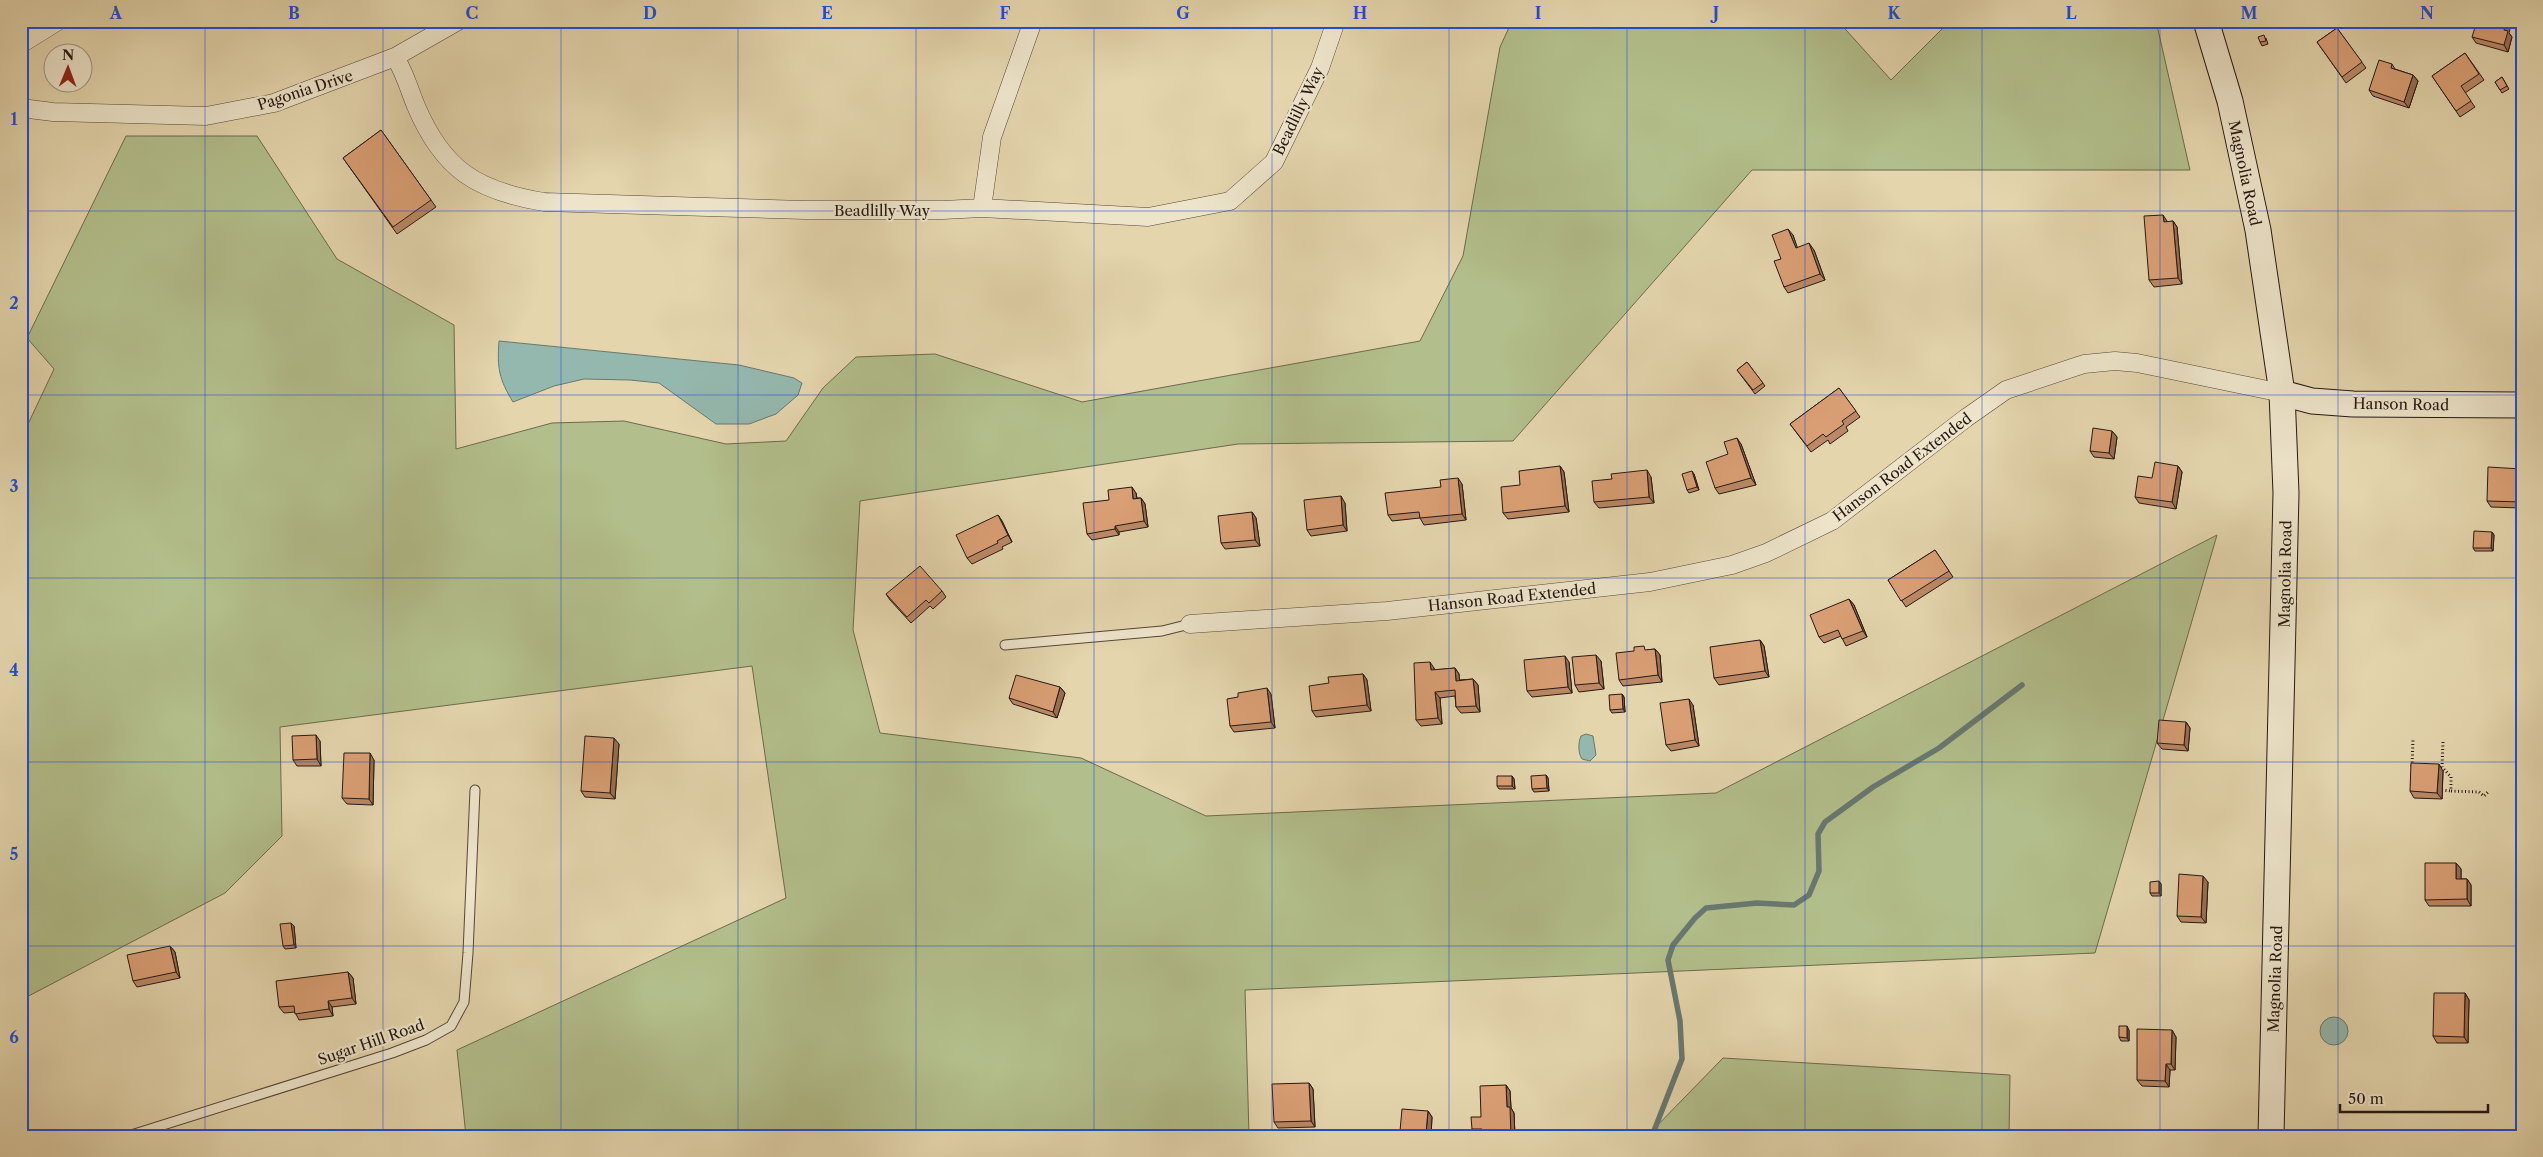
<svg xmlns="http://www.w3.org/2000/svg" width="2543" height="1157" viewBox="0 0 2543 1157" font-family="'Libre Caslon Text',serif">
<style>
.green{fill:#b2be8b;stroke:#6c6b4e}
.water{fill:#95b8ae;stroke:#687870}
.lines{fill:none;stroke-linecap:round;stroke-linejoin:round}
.stream{stroke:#687870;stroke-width:5.5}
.lane-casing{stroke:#554739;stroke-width:11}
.street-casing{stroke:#554739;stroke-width:19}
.secondary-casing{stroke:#251812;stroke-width:27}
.path{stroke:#251812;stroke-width:3;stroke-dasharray:1 2.5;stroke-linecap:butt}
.lane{stroke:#ede4ca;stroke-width:9}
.street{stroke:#ede4ca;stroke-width:18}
.secondary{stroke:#ede4ca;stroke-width:25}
.wall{fill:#bb8965;stroke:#251812}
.shaded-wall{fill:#996f52;stroke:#251812}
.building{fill:#da9f75;stroke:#251812}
.grid{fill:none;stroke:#1d4ed8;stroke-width:1;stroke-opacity:0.55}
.labels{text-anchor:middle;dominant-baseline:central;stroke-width:4.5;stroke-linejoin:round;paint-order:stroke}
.street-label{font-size:15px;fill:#251812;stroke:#ede4ca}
.neatline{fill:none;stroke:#1d4ed8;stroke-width:2}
.grid-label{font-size:16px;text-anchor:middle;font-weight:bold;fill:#1d4ed8}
</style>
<rect width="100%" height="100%" fill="#e4d5ad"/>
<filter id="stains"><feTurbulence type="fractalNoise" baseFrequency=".004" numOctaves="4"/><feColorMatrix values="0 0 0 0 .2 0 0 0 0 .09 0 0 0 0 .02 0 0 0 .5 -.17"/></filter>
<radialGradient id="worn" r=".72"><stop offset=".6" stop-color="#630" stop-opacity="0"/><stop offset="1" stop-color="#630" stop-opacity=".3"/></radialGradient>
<path class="green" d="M1512,21h326l53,59 59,-59h206l34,149h-438l-239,271 -275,3 -378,57 -7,129 27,103 201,25 125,58 510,-23 501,-258 -122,418 -850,37 4,146h-783l-9,-86 329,-152 -34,-232 -472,61 2,109 -57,57 -204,107v-561l33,-70 -27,-31 99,-202h131l80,123 117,66 2,124 96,-26 72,-2 102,23 60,-3 37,-53 33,-31 79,-3 147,48 338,-61 43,-85 37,-209z
M1723,1058l287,17 -1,61h-362z"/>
<path class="water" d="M499,341l240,24 55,13 8,5 -4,12 -22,19 -27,10h-33l-57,-41 -29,-3 -46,-1 -30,7 -41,16c-14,-23 -16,-34 -14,-61z
M1586,734l7,2 3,19 -6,6 -8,-2c-4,-6 -4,-16 -1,-23z
M2320 1031a14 14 0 1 1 28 0a14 14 0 1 1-28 0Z"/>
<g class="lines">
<path class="stream" d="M1652,1136l30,-77 -2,-38 -12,-61 5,-15 22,-27 11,-10 51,-5 37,2 15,-10 10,-24 -1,-37 7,-12 48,-35 66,-39 83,-63"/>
<g class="lane-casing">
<path id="lane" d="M1005,645l157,-14 28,-7
M128,1136l264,-83 34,-13 25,-14 13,-24 4,-49 7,-163"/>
</g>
<g class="street-casing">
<path id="street" d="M21,44l37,-23
M395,57c10,16 14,32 21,49 27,64 61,85 128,96l261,8h138l39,-2 166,9 82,-16 44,-39 46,-94 16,-47
M21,108l32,4 153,4 68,-13 121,-46 63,-36
M982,208l10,-71 41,-116
M1190,624l197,-13 263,-29 82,-17 34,-12 66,-32 134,-103 40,-28 78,-26 31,-3 22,2 145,30"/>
</g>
<g class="secondary-casing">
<path id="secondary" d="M2206,21l24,80 28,129 24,163 4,100 -15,643
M2282,393l30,8 41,3 169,1"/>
</g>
<path class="path" d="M2443,742l-1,25 9,10v14l28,1 5,4 4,-4
M2412,766l1,-27
M2442,790l9,1"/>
<use href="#lane" class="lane"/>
<use href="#street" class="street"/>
<use href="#secondary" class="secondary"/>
</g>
<path class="wall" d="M2337,28l29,40 -20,15 -29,-41z
M2509,33l3,4 -4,15 -32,-9 -4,-6z
M2266,38l2,6 -6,2 -2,-4z
M2465,53l19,27 -19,13 10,14 -15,10 -28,-41z
M2392,64l3,5 18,6 5,6 -9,27 -36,-12 -4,-6z
M2502,77l7,12 -7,4 -7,-11z
M381,130l55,77 -39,27 -54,-76z
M2167,221v1l6,-1 4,6 5,57 -28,3 -5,-7z
M1793,235l4,13 17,2 11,30 -37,13 -4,-6 -3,-28z
M1747,362l18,24 -10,8 -18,-24z
M1839,388l21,29 -14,10 2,4 -18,13 -2,-4 -17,12 -21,-28z
M2112,431l5,6 -3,22 -20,-2 -4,-6z
M1741,444l15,41 -37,9 -4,-6 13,-34z
M1560,466l4,6 5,40 -61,7 -5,-6 17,-28z
M2178,466l4,6 -6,37 -37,-6 -4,-6 17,-19z
M2522,469v39l-31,-1 -4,-6z
M1694,474l5,16 -10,3 -2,-3z
M1651,477l3,26 -55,5 -5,-6z
M1462,484l4,36 -42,5 -4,-7 -28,3 -4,-6z
M1136,493l1,5h4l4,6 3,23 -29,5v3l-27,5 -5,-6 22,-34z
M1345,503l2,28 -36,5 -4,-6z
M1252,512l4,6 4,28 -35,3 -4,-6z
M998,515l4,6 10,21 -10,5 1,2 -31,15 -5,-6z
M2492,532l2,3 -1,16h-18l-2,-3z
M1935,550l18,27 -47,30 -18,-27z
M942,591l4,6 -13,12 -3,-3 -19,17 -21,-23 -4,-6z
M1849,599l5,6 13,32 -21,9 -5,-10 -17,7 -5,-6z
M1760,640l4,6 5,31 -50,8 -5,-7z
M1655,649l5,6 2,27 -39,4 -4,-6 28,-30z
M1601,661l3,28 -25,3 -4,-7z
M1569,662l3,31 -40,4 -5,-6z
M1434,668v2l21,-2 4,6v6l14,-1 5,6 2,27 -19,1 -5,-6 -1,-11 -15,2 2,26 -21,2 -5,-6z
M1363,674l4,6 4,31 -55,6 -4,-6 17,-28z
M1060,687l5,6 -8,25 -44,-14 -4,-6z
M1271,694l4,34 -41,4 -4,-6z
M1622,694l2,3 1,15 -13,1 -2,-3z
M1693,705l6,41 -28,5 -5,-6z
M2186,722l4,6 -2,23 -26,-2 -5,-6z
M320,741l1,25h-24l-4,-6z
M619,744l-4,55 -30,-2 -4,-6z
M374,760l-1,45 -26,-1 -5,-6z
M2443,771l-1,28 -28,-1 -4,-7z
M1546,775l2,3 1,13 -15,1 -2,-3z
M1512,776l2,3 1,10h-16l-2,-3z
M2456,863l5,6v10h6l4,6v21h-42l-4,-6z
M2159,881l2,3v12h-9l-2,-3z
M2208,882l-2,41 -25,-1 -4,-6z
M294,926l2,22 -11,1 -2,-3z
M170,946l5,6 5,26 -43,9 -4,-6z
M348,972l5,6 3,26 -24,3 1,9 -34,4 -4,-8 -11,1 -5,-6z
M2465,993l4,7 -1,43h-31l-4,-7z
M2129,1030v11h-8l-2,-4z
M2172,1030l4,7 -1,33h-5l-1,17 -27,-1 -5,-6z
M1309,1083l4,6 2,38 -37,1 -4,-6z
M1506,1085l4,6 1,17 3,5 1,23 -39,-1 -4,-6z
M1428,1111l4,6 -1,19h-28l-3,-5z"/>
<path class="shaded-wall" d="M2506,21h6l-3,12 3,4 -4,15 -4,-7v-15z
M2413,75l5,6 -9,27 -5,-6z
M2163,215l4,6 1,7 -4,-6z
M2173,221l4,6 5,57 -4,-6z
M1788,229l5,6 7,20 -4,-7z
M1809,243l5,7 11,30 -5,-6z
M2112,431l5,6 -3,22 -5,-6z
M1737,438l4,6 15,41 -5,-7z
M1560,466l4,6 5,40 -4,-6z
M2178,466l4,6 -6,37 -4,-7z
M1647,470l4,7 3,26 -5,-6z
M1692,471l2,3 5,16 -2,-3z
M1458,478l4,6 4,36 -4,-6z
M1132,487l4,6 2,12 -5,-6z
M1341,496l4,7 2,28 -4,-6z
M1141,498l4,6 3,23 -4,-6z
M1252,512l4,6 4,28 -5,-6z
M998,515l4,6 10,21 -4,-7z
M1115,526l4,6v3l-4,-6z
M2492,532l2,3 -1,16 -2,-3z
M1849,599l5,6 13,32 -4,-6z
M1760,640l4,6 5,31 -4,-6z
M1655,649l5,6 2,27 -4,-7z
M1596,655l5,6 3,28 -5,-6z
M1565,656l4,6 3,31 -4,-6z
M1430,662l4,6 1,8 -4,-6z
M1455,668l4,6 1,13 -4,-6z
M1363,674l4,6 4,31 -4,-6z
M1473,679l5,6 2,27 -4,-6z
M1060,687l5,6 -8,25 -4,-6z
M1267,688l4,6 4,34 -4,-6z
M1435,692l5,6 2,26 -4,-6z
M1622,694l2,3 1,15 -2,-3z
M1689,699l4,6 6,41 -4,-6z
M2186,722l4,6 -2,23 -4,-6z
M316,735l4,6 1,25 -4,-7z
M614,738l5,6 -4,55 -5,-6z
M370,753l4,7 -1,45 -4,-6z
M2439,764l4,7 -1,28 -5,-6z
M1546,775l2,3 1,13 -2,-3z
M1512,776l2,3 1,10 -3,-3z
M2456,863l5,6v16l-5,-6z
M2203,876l5,6 -2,41 -5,-6z
M2467,879l4,6v21l-4,-7z
M2159,881l2,3v12l-2,-3z
M291,923l3,3 2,22 -2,-3z
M170,946l5,6 5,26 -4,-6z
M348,972l5,6 3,26 -4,-6z
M2465,993l4,7 -1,43 -4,-6z
M328,1001l4,6 1,9 -4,-7z
M2127,1026l2,4v11l-2,-3z
M2172,1030l4,7 -1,33 -4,-6z
M2166,1064l4,6 -1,17 -4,-6z
M1309,1083l4,6 2,38 -4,-6z
M1506,1085l4,6 1,17 3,5 1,23h-4l-4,-29z
M1428,1111l4,6 -1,19h-3l-2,-3z"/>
<path class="building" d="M2477,21h29l-2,9 4,1 -4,14 -32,-8z
M2337,28l25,34 -20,15 -25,-35z
M2264,35l2,6 -6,1 -2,-5z
M2465,53l14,21 -18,12 10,15 -15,10 -24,-35z
M2379,60l13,4 -1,4 22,7 -9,27 -35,-12z
M2502,77l5,9 -7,4 -5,-8z
M381,130l50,70 -38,27 -50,-69z
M2163,215l1,7 9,-1 5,57 -29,2 -5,-64z
M1788,229l8,19 13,-5 11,31 -36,13 -10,-26 7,-2 -9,-24z
M1747,362l16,21 -10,7 -16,-20z
M1839,388l17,23 -14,10 2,3 -18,13 -3,-3 -16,12 -17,-22z
M2093,428l19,3 -3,22 -19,-2z
M1737,438l14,40 -36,10 -9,-26 22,-8 -4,-12z
M2155,462l23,4 -6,36 -37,-5 3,-21 14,2z
M1560,466l5,40 -62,7 -2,-26 19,-2 -1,-14z
M2488,467l34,2v33l-35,-1z
M1647,470l2,27 -55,5 -2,-21 20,-2 -1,-5z
M1692,471l5,16 -10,3 -5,-16z
M1458,478l4,36 -42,4 -1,-6 -31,3 -3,-22 56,-6 -1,-7z
M1132,487l1,12 8,-1 3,23 -29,5v3l-28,5 -4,-31 26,-3 -1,-10z
M1341,496l2,29 -36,5 -3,-30z
M1252,512l3,28 -34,3 -3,-27z
M998,515l10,20 -11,6 1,2 -31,15 -11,-23z
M2474,531l18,1 -1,16h-18z
M1935,550l14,21 -48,30 -13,-21z
M920,566l22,25 -13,12 -3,-3 -19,17 -21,-23z
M1849,599l14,32 -21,8 -4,-9 -19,7 -9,-22z
M1760,640l5,31 -51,7 -4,-31z
M1644,646l1,4 10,-1 3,26 -39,5 -3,-27 18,-2v-4z
M1596,655l3,28 -24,2 -3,-28z
M1565,656l3,31 -41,4 -3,-31z
M1430,662l1,8 24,-2 1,13 17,-2 3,27 -20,1 -1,-17 -20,2 3,26 -22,2 -2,-57z
M1363,674l4,31 -55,6 -3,-25 20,-3 -1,-6z
M1016,675l44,12 -7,25 -44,-14z
M1267,688l4,34 -41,4 -3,-27 11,-2v-4z
M1622,694l1,15 -13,1 -1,-15z
M1689,699l6,41 -29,5 -6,-42z
M2159,720l27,2 -2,23 -27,-2z
M316,735l1,24 -24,1 -1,-24z
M585,736l29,2 -4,55 -29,-2z
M344,753h26l-1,46 -27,-1z
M2411,763l28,1 -2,29 -27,-2z
M1546,775l1,13 -15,1 -1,-13z
M1497,776h15v10h-15z
M2425,863h31v16h11v20l-42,1z
M2179,874l24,2 -2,41 -24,-1z
M2159,881v12h-9v-11z
M291,923l3,22 -11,1 -3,-22z
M170,946l6,26 -43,9 -6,-26z
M348,972l4,26 -24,3 1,8 -34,5 -1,-8 -15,1 -3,-26z
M2434,993h31l-1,44 -31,-1z
M2119,1026h8v12l-8,-1z
M2137,1029l35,1 -1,34h-5l-1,17 -28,-1z
M1309,1083l2,38 -37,1 -2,-38z
M1506,1085l1,22h3l1,29h-29v-7h-10l-1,-12h10l-1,-31z
M1402,1109l26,2 -2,22 -26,-2z"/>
<path class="grid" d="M205,21v1115M383,21v1115M561,21v1115M738,21v1115M916,21v1115M1094,21v1115M1272,21v1115M1449,21v1115M1627,21v1115M1805,21v1115M1982,21v1115M2160,21v1115M2338,21v1115M21,211h2501M21,395h2501M21,578h2501M21,762h2501M21,946h2501"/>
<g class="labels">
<g class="street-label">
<text transform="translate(305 90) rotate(-18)">Pagonia Drive</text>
<text transform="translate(1298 111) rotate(-64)">Beadlilly Way</text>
<text transform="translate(2245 173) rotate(78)">Magnolia Road</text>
<text x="882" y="210">Beadlilly Way</text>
<text transform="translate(2401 404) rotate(1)">Hanson Road</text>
<text transform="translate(1902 467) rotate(-37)">Hanson Road Extended</text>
<text transform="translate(2285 574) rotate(-89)">Magnolia Road</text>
<text transform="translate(1512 597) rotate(-6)">Hanson Road Extended</text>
<text transform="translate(2275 979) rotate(-88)">Magnolia Road</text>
<text transform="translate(371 1042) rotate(-19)">Sugar Hill Road</text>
</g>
</g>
<rect width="2543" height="1157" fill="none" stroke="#e4d5ad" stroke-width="55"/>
<g transform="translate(68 68) rotate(1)"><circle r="24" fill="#ede4ca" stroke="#9d9280"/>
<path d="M0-4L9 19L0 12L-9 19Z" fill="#8f2418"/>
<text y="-8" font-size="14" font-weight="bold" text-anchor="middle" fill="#251812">N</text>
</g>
<path d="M2340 1104v8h148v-8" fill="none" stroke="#251812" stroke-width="2.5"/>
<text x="2348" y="1104" font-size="15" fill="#251812" stroke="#ede4ca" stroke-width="4" paint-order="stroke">50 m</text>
<rect x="28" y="28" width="2488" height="1102" class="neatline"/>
<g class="grid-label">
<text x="116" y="19">A</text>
<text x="294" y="19">B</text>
<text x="472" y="19">C</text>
<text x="650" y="19">D</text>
<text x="827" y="19">E</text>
<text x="1005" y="19">F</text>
<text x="1183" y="19">G</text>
<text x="1360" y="19">H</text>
<text x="1538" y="19">I</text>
<text x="1716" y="19">J</text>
<text x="1894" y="19">K</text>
<text x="2071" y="19">L</text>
<text x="2249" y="19">M</text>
<text x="2427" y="19">N</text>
<text x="14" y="125">1</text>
<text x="14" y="309">2</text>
<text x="14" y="492">3</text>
<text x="14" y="676">4</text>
<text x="14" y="860">5</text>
<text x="14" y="1043">6</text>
</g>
<rect width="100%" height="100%" filter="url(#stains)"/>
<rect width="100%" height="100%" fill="url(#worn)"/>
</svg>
